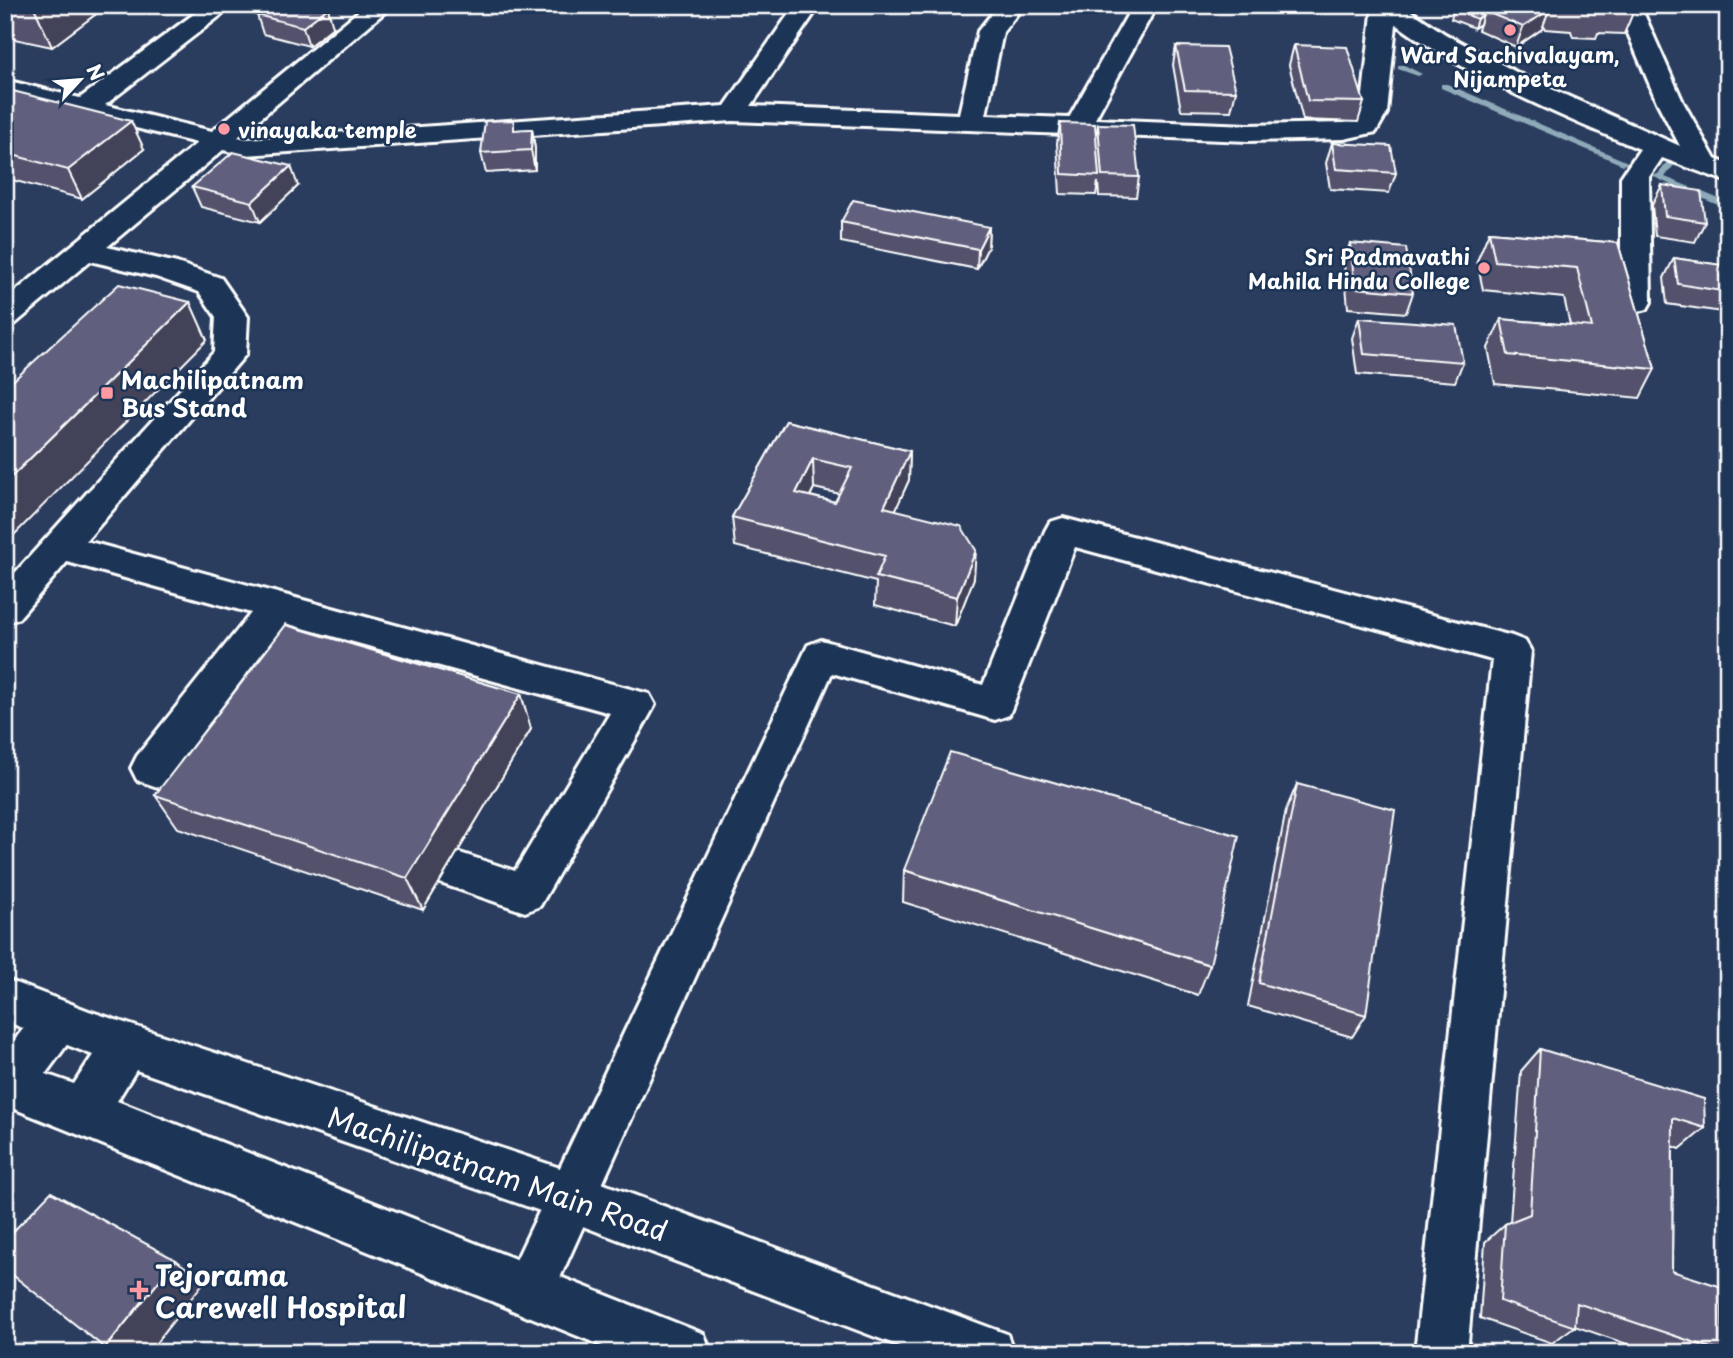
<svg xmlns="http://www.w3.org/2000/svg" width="1733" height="1358" viewBox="0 0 1733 1358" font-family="'Playpen Sans',sans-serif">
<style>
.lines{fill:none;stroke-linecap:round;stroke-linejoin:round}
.stream{fill:#8faab9;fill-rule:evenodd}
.minor-casing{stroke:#fff;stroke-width:6}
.major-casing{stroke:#fff;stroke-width:6}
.minor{fill:#1d3557;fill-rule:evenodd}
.major{fill:#1d3557;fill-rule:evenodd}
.wall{fill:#53516c;stroke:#fff;stroke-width:2;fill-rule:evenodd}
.shaded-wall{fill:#434258;stroke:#fff;stroke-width:2}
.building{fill:#605e7e;stroke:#fff;stroke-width:2;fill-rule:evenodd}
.poi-dot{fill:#ff9aa2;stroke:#1d3557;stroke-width:2.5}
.labels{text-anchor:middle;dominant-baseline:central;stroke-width:5;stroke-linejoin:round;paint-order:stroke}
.far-poi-label{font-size:21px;font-weight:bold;fill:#fff;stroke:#1d3557}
.poi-label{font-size:24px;font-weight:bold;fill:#fff;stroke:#1d3557;text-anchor:start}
.near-street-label{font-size:28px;fill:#fff;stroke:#1d3557}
.near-poi-label{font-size:28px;font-weight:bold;fill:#fff;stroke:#1d3557;text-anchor:start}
</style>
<rect width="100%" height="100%" fill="#2a3d5f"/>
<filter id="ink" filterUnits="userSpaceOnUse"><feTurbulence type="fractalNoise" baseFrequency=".0143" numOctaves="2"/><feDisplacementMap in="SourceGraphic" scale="14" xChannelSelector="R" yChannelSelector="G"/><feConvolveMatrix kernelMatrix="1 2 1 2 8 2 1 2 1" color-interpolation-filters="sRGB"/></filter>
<g filter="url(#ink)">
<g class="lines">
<path class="stream" d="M1398,65h6l18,9 -4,2 -20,-7z
M1441,84h6l183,79 -7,2 -182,-77z
M1673,158l4,3 -12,16 25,10v4h-6l-32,-15 6,-2 12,-15z
M1698,190l28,12 2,2 -2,2h-6l-25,-11 -2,-2z"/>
<g class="minor-casing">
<path id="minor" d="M206,5h28l-129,100 107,26 154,-126h27l-155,132 8,2 479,-33 70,-101h25l-69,101 208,8 19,-83 21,-26h25l-21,27 -17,83 83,3 64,-113h24l-62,114 154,6 95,-2 12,-3 5,-7 12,-108h29l43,29 84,45 151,67 -23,-44 -41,-97h24l43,97 32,57 13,5v18l-66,-24 -13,19 2,125 -4,7 -11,3 -11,-3 -4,-7v-125l19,-28c-83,-34 -171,-72 -244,-125l-9,89 -11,19 -32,7 -95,2 -516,-20 -487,34 -23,-5 -116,97 70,16 44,15 27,39 -2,37 -160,187 563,153 6,11 -6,11 -109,190 -15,6 -141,-48 -6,-13 6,-13 15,-5 116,38 95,-158 -325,-90 -105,138 53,18 6,12 -6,12 -14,5 -82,-28 -6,-12 6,-12 114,-143 -184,-51 -49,57 -13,4v-39l209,-232 2,-35 -17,-25 -43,-15 -66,-16 -74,62 -11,3v-26l192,-157 -192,-47v-16l75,18z
M1063,518l449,118 13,5 6,10 -64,702h-52l77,-693 -417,-113 -66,168 -14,5 -163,-47 -286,636 -18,8 -18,-8 -8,-18 8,-18 298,-628 13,-5 162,45 62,-154 5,-9z
M58,999l16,6 7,15 -7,15 -52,71 -17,7v-61l37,-47z"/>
</g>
<g class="major-casing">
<path id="major" d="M5,979l84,32 483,161 416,155 19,7 7,19h-96l-346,-131 -436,-152 -19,31 587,233 7,19h-91l-615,-248v-45l69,24 19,-29 -88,-34z"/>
</g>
<use href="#minor" class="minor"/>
<use href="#major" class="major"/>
</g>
<path class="wall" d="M5,5h103l-56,42 -47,-10z
M1541,5h94l1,1 -12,28 -26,-1 -2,5 -23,-1 -2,-6 -26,-2 -2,-4 -1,4 -26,18 -38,-17 2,-6 -6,4 -23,-9 3,-10 32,1 54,-4z
M257,15l76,12 -24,19 -46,-12z
M1294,45l70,57 -6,20 -55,-2 -14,-55z
M1176,46l60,45 -5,20 -50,-1 -8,-45z
M5,89l139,60 -62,50 -77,-21z
M1060,123l36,15 2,-14 41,53 -3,20 -37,-1 -1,-14 -2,13 -36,-1 -3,-51z
M532,129l3,20v21l-49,3 -5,-20 35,-23z
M1332,143l64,30 -7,20 -59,-4 -4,-26z
M1662,185l43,37 -10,20 -40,-6 -3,-31z
M298,186l-38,36 -59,-15 -9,-20z
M841,222l148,5 -1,20 -11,22 -136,-27z
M1489,232l129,11 37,126 -15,29 -145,-14 -7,-36 13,-29 69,6 -6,-27 -81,-8 -6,-29z
M1350,243l63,50 -7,20 -58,-5 -4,-45z
M1674,258l54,8v36l-6,10 -55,-8 -3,-26z
M1359,318l104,44 -8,20 -98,-8 -5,-36z
M786,421l124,30 -1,29 -14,30 79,68 -19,48 -80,-21 1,-23 -141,-36 -3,-29zM814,488l26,6 -5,8 -25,-6z
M521,694l10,35 -108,181 -245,-82 -23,-33z
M1297,784l69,231 -14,22 -104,-31 38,-196z
M904,870l306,95 -12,30 -295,-93z
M1540,1049l165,79 -25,21 -7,-3 -1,125 51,81 -2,1h-68l-78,-27 -23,17 -72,-25 5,-76 20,-18 5,-2 11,-151z"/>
<path class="shaded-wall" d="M33,5h75l-56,42z
M328,8l5,19 -24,19 -6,-19z
M1549,10l-7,19 -26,18 7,-20z
M1483,14l-3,10 -6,4 3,-9z
M131,121l13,28 -62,50 -14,-29z
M532,129l3,20v21l-4,-20z
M291,166l7,20 -38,36 -8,-20z
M989,227l-1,20 -11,22 1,-20z
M190,302l17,38 -202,204v-61z
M910,451l-1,29 -25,56v-29z
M813,459l1,29 -17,34 -1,-29z
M976,550l-2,28 -19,48 2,-29z
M521,694l10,35 -108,181 -16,-32z
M176,1260l28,22 -56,71h-36l-7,-5z"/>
<path class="building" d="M270,5h48l10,3 -25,19 -46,-12z
M1459,5h15l12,5 -3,4 -6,5 -23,-10z
M1494,5h44l11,5 -26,17 -39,-16z
M1583,5h22l2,5 -22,-1z
M1294,45l53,2 17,55 -56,-1z
M1176,46l49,1 11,44 -51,-1z
M5,89l126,32 -63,49 -63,-17z
M514,120v10l18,-1 -1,21 -50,3 4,-32z
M1060,123l35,1 4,52 -37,-2z
M1098,124l35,1 6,52 -37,-1z
M1332,143l59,3 5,27 -60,-4z
M233,152l58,14 -39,36 -60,-15z
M1662,185l39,6 4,31 -40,-6z
M853,200l136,27 -11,22 -137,-27z
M1489,232l129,11 37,126 -147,-14 -7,-36 91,8 -15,-59 -82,-7z
M1350,243l56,5 7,45 -58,-5z
M1674,258l54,8v26l-50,-8z
M119,284l71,18 -185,181v-95z
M1359,318l97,7 7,37 -99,-8z
M786,421l124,30 -26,56 77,19 15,24 -19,47 -81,-20 9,-21 -153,-39zM813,459l39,9 -17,34 -39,-9z
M286,625l235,69 -114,184 -252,-83z
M950,752l289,84 -29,129 -306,-95z
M1297,784l98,26 -29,205 -107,-32z
M1540,1049l164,50 1,29 -32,-10 -1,153 50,16 1,65 -146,-49 -2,24 -75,-26 5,-77 25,-10z
M51,1192l125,68 -71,88 -100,-79v-29z"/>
</g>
<g class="poi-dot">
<circle cx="1510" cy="30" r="7"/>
<circle cx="224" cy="129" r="7"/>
<circle cx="1484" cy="268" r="7"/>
<rect x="100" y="386" width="14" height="14" rx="3.5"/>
<path d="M135.5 1279.5h7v7h7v7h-7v7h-7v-7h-7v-7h7z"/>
</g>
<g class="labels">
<g class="far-poi-label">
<text x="1510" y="54">Ward Sachivalayam,<tspan x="1510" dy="24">Nijampeta</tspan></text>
<text x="238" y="129" text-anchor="start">vinayaka temple</text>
<text x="1470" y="256" text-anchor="end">Sri Padmavathi<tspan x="1470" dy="24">Mahila Hindu College</tspan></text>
</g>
<g class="poi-label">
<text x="121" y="379">Machilipatnam<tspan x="121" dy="28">Bus Stand</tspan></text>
</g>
<g class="near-street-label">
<text transform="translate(498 1173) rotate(19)">Machilipatnam Main Road</text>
</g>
<g class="near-poi-label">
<text x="155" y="1274">Tejorama<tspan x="155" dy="32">Carewell Hospital</tspan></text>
</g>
</g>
<rect width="1733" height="1358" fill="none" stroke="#1d3557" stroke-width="28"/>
<rect x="14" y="14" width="1705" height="1330" fill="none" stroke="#fff" stroke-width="2.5" filter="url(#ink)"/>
<g transform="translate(80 80) rotate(64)" stroke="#1d3557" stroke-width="5" paint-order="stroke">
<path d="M0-5L12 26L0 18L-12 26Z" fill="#ffffff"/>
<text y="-10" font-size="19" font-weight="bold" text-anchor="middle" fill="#ffffff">N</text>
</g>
</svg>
